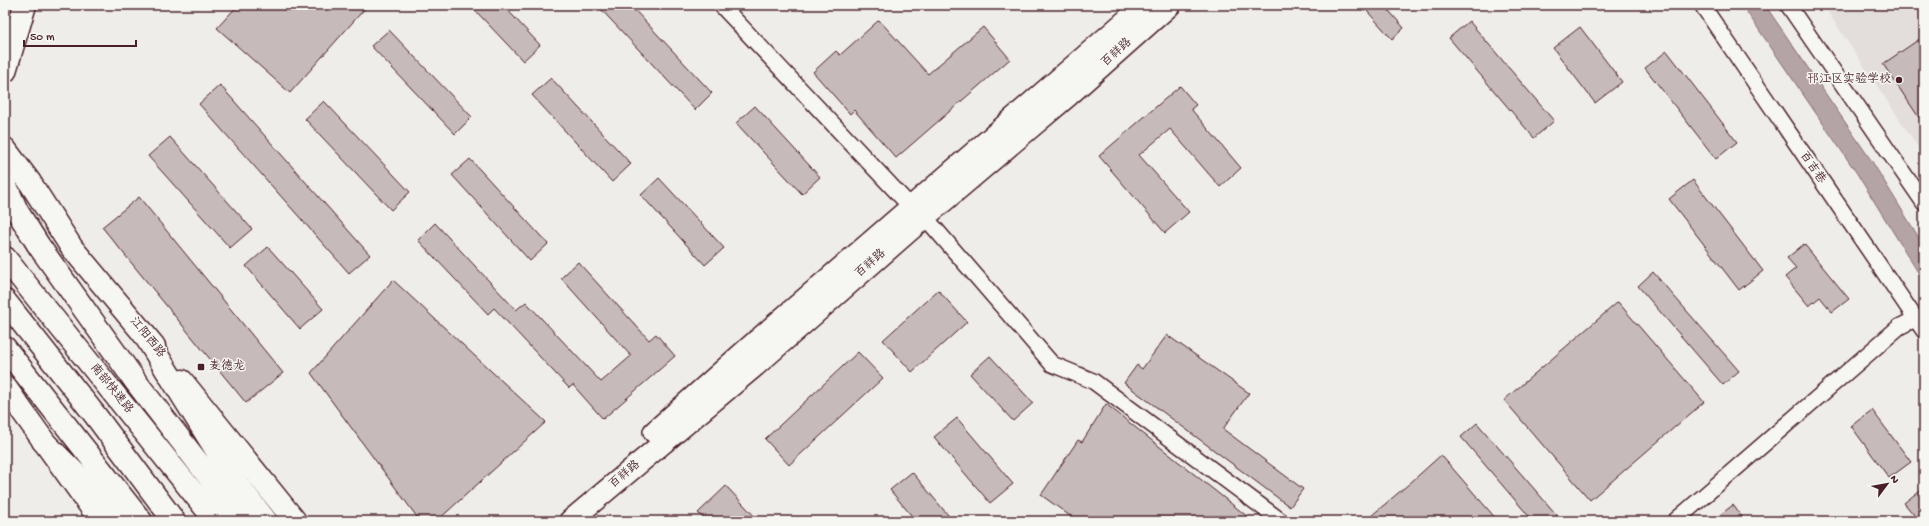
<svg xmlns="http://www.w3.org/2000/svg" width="1929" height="526" viewBox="0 0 1929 526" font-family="'Gochi Hand','LXGW WenKai TC',sans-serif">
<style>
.built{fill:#e3dedc}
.water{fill:#b4a4a5;stroke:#8a6f74}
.building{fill:#c6babb;stroke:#4a1f2b}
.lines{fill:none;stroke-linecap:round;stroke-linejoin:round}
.street-casing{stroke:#4a1f2b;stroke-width:18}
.secondary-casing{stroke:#4a1f2b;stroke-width:24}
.primary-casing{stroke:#4a1f2b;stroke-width:25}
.highway-casing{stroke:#4a1f2b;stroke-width:25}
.street{stroke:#f6f6f2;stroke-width:15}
.secondary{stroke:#f6f6f2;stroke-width:21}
.primary{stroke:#f6f6f2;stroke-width:22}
.highway{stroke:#f6f6f2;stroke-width:22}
.poi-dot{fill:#4a1f2b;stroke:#f6f6f2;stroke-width:1.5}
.labels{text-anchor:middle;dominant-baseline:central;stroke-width:3;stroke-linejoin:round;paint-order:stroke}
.street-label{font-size:12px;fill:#4a1f2b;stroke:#f6f6f2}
.poi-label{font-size:12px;fill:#4a1f2b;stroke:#f6f6f2;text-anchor:end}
</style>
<rect width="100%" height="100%" fill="#efedea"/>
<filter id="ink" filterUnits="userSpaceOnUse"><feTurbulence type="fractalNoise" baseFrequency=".025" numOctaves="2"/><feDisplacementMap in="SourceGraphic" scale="8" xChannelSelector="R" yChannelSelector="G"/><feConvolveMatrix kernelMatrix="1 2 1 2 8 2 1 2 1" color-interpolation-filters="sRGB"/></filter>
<g filter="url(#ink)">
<path class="built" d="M1823,5h101v151z"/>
<path class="water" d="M1742,5h23l108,158 51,83v36l-68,-110z"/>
<path class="building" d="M238,5h130l-78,88 -73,-65z
M470,5h33l37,40 -17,16z
M597,5h33l82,88 -17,17z
M1373,5h11l20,23 -12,11 -25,-28z
M879,20l49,54 55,-47 27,32 -114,99 -42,-48 -4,4 -37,-42 23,-21 4,4z
M1469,21l85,100 -20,17 -85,-100z
M1580,27l42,55 -27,21 -42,-55z
M389,30l83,87 -17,17 -84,-88z
M1924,36v89l-41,-61z
M1667,51l70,91 -21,17 -71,-91z
M551,78l80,86 -19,18 -80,-87z
M220,85l150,170 -21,18 -150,-169z
M1180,86l16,19 -5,4 50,59 -21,19 -50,-58 -31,26 50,57 -24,21 -66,-77z
M324,101l86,91 -19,18 -86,-91z
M755,106l65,71 -18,17 -66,-71z
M170,137l82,92 -22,19 -82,-92z
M470,159l78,85 -18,17 -78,-86z
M659,178l65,70 -19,17 -64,-70z
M1693,180l70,91 -24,19 -70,-91z
M139,197l144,176 -37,30 -144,-176z
M435,223l81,87 10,-8 75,80 30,-26 -70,-78 17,-16 71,78 7,-6 19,22 -72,63 -30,-34 -4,3 -75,-80 -6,6 -70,-74z
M1804,244l45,55 -17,13 -12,-15 -11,9 -24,-29 11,-9 -9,-10z
M268,247l55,62 -23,20 -54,-63z
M1653,272l86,99 -16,14 -85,-99z
M393,280l153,142 -109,99h-17l-109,-148z
M938,290l29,32 -55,50 -29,-32z
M1618,302l86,100 -114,98 -86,-100z
M1167,335l82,58 -26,36 80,60 -13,18 -166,-124 13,-18 5,4z
M858,352l25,26 -94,87 -24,-26z
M990,356l43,47 -20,18 -43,-47z
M1106,404l147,117h-176l-36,-26 37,-55 4,2z
M1872,410l39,52 -22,16 -38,-52z
M957,418l56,66 -23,19 -56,-66z
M1477,423l85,98h-29l-72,-84z
M1441,455l57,66h-133l45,-38z
M912,472l41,49h-37l-26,-31z
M726,486l33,35h-53l-8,-8z
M1924,487v34h-5l-15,-18z
M1733,505l12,16h-33z"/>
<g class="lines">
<g class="street-casing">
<path id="street" d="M721,5l190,202 14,10 127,147 41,17 188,140
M1702,5l222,326
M1788,5l136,198
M1675,521l224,-194 16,-8 9,-2"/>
</g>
<g class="secondary-casing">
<path id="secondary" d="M654,432l92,-82 398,-345
M570,521l185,-155 170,-149 144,-122 101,-90"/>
</g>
<g class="primary-casing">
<path id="primary" d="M5,149l24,32 43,67 82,98
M182,381l113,140
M5,387l96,134"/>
</g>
<g class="highway-casing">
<path id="highway" d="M5,71l20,-66
M5,184l12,27 22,35 97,136 107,139
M5,258l211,263
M5,301l90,114 79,106
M142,331l96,154 28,36
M5,348l136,173
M43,441l80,80"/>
</g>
<use href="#street" class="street"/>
<use href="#secondary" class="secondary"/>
<use href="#primary" class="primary"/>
<use href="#highway" class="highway"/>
</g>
</g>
<g class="poi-dot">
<circle cx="1899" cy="80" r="4"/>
<rect x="197" y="363" width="8" height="8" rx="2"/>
</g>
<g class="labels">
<g class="street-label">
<text transform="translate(1117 53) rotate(-42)">百祥路</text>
<text transform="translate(1812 168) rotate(56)">百吉巷</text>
<text transform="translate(871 264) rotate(-41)">百祥路</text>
<text transform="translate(147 338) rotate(51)">江阳西路</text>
<text transform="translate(111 389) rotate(51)">南部快速路</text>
<text transform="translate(625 475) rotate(-40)">百祥路</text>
</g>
<g class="poi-label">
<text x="1891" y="80">邗江区实验学校</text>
<text x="209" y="367" text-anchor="start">麦德龙</text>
</g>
</g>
<rect width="1929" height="526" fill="none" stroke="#f6f6f2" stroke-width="20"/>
<rect x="10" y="10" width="1909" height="506" fill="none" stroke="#4a1f2b" stroke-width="1.5" filter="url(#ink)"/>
<g transform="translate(1887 484) rotate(58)" stroke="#f6f6f2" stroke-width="3" paint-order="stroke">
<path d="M0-3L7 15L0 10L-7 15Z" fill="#4a1f2b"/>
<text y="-6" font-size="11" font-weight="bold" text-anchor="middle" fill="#4a1f2b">N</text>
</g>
<path d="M24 40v6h112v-6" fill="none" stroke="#4a1f2b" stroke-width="2"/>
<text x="30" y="40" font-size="12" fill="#4a1f2b" stroke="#f6f6f2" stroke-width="3" paint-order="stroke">50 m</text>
</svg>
